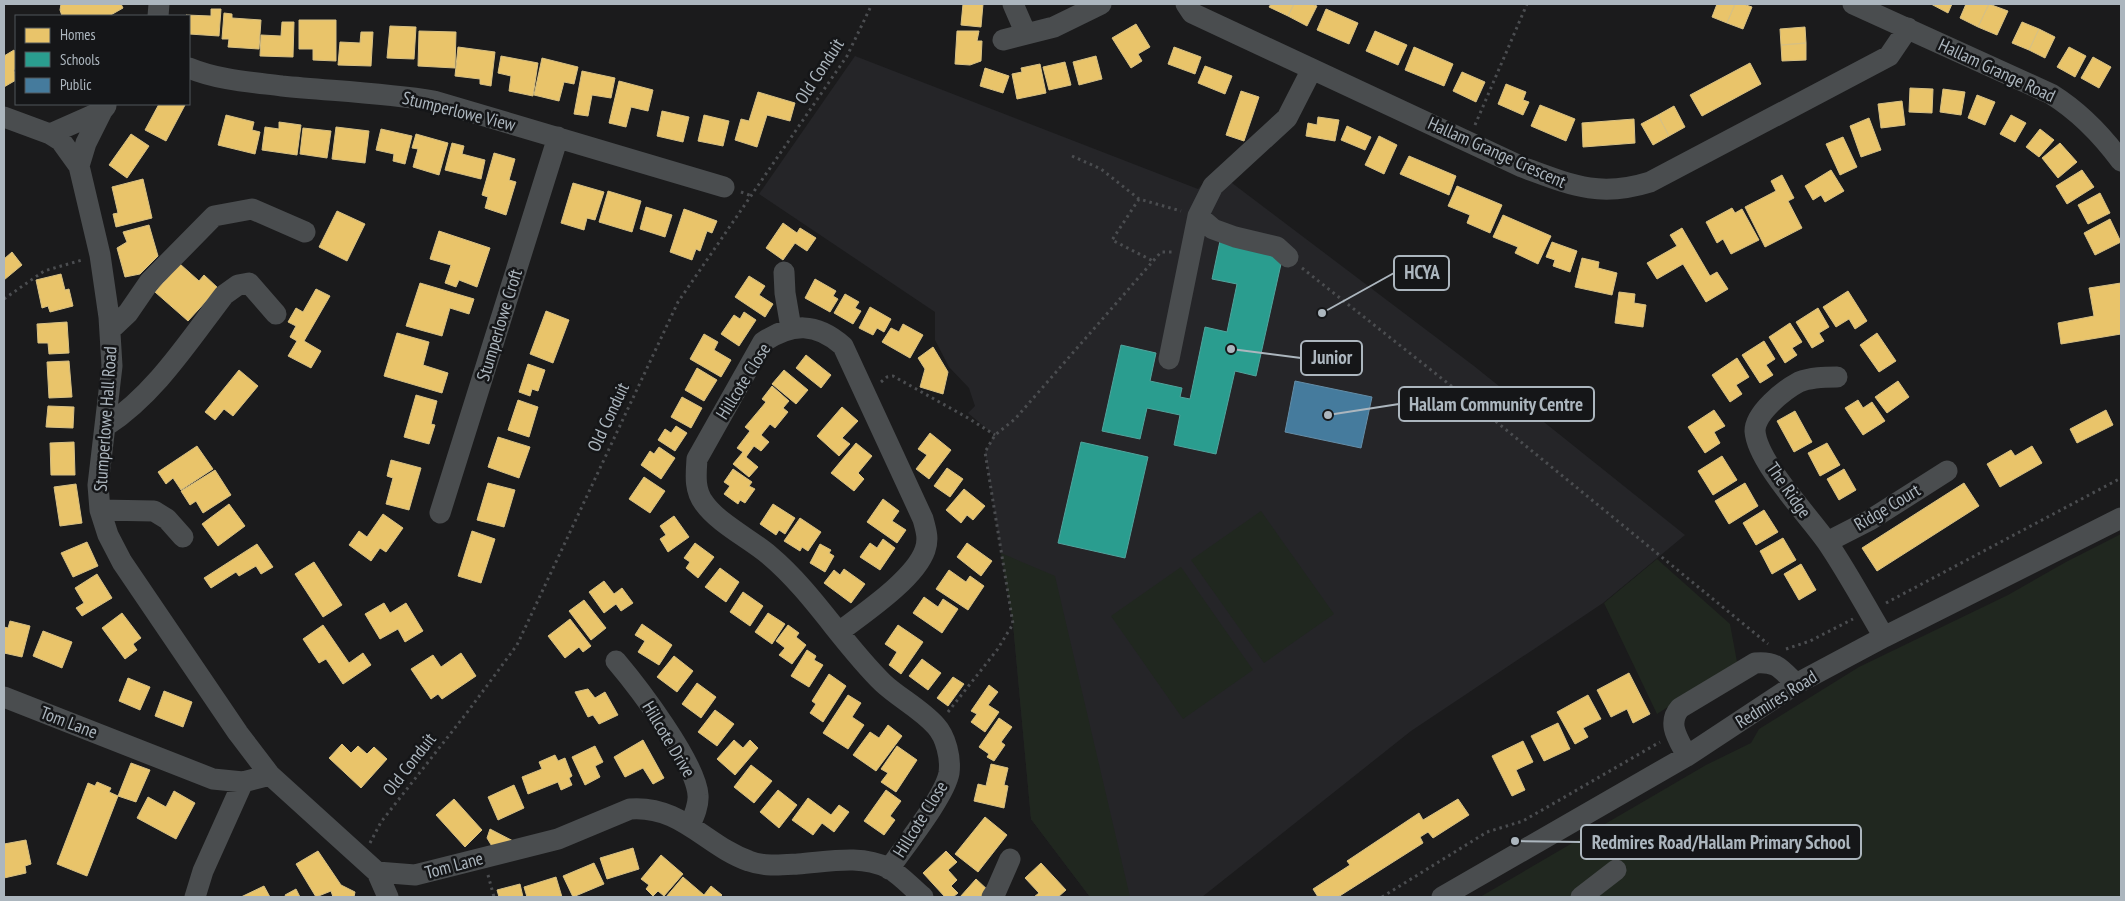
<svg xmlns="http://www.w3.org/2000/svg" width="2125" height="901" viewBox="0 0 2125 901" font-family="'PT Sans Narrow',sans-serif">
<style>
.built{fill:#252528}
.green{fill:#20271f}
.homes{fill:#e9c46a;stroke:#d7c083}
.schools{fill:#2a9d8f;stroke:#51a49d}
.public{fill:#457b9d;stroke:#648da7}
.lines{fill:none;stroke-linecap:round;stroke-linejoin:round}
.path{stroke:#4b4d50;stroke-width:3;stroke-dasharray:2.5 4;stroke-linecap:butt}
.minor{stroke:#4a4d4f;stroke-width:21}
.labels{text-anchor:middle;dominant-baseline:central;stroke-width:5;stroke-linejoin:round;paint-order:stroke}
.street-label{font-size:18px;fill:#acb6be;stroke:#151618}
.leader{fill:none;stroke:#acb6be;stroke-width:2}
.callout-dot{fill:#acb6be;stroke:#151618;stroke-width:2}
.callout{fill:#151618;stroke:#acb6be;stroke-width:2}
.callout-label{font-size:19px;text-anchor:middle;font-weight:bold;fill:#acb6be}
</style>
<rect width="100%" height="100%" fill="#1b1b1c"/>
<path class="built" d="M855,56l343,133 22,-23 8,14 246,186 211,169 -82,68 -192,128 -209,166h-112l-59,-78 -18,-195 -28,-172 9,-17 -26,-22 7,-7 -6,-18 -20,-21 -14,-27v-28l-176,-118z"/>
<path class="green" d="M1261,511l73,103 -70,49 -73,-103z
M2121,534v363h-641l226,-132 45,-22 8,-14 100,-62 149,-72 58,-33z
M1001,553l54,23 75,321h-40l-59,-78 -18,-195z
M1657,559l73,65 7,38 -80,52 -53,-111z
M1181,567l72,103 -70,49 -72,-103z"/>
<path class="homes" d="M61,4h60l2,4 -14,8h-47l-2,-6z
M963,4h20l-2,23 -20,-2z
M1271,4h23l-6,12 -19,-9z
M1294,4h17l6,2 -10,20 -19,-10z
M1717,4h18l-8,19 -15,-6z
M1735,4h8l9,3 -9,22 -16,-6z
M1931,4h21l-4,9z
M1966,4h23l-11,23 -18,-9z
M1989,4l19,7 -11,24 -19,-8z
M211,9h10l-2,27 -30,-2v-18l-3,-1 25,1z
M1326,9l32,14 -9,21 -32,-14z
M224,13l8,1v4l29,2 -2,29 -31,-2 1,-8h-7z
M299,20h37v41l-23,-1v-11h-14z
M282,22h12l-1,35 -33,-1 1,-21 20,1z
M2022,22l17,7 -10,21 -17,-7z
M1136,24l14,23 -12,7 4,7 -11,7 -19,-30z
M390,26l26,1 -2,32 -27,-1z
M1805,27l1,16 -25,2 -1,-16z
M2039,29l16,8 -10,21 -16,-8z
M419,31l37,1 -1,36 -37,-2z
M957,31h22l-2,10h5l-1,20 -11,4 -15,-1z
M1375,31l32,14 -9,20 -32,-14z
M361,32h12l-2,34 -33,-1 2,-23 20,1z
M1806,43v17l-24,1 -1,-16z
M458,47l37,5 -4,34 -11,-2v-5l-25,-3z
M1174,47l27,10 -6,17 -27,-10z
M1414,47l39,17 -9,22 -39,-16z
M2069,47l17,9 -11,21 -18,-10z
M14,50l2,4v15l-2,1 2,10 -12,7v-31z
M501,56l37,7 -5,33 -24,-5 2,-15 -13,-3z
M1096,56l6,23 -23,6 -6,-23z
M2093,57l18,10 -12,21 -18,-10z
M542,58l36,9 -4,17 -10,-2 -5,19 -25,-6z
M1065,62l6,23 -22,5 -6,-23z
M1750,63l11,21 -59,32 -12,-21z
M1040,64l6,29 -29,6 -5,-25 10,-2 -1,-4z
M1205,66l27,10 -7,18 -27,-11z
M985,68l24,8 -6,17 -23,-7z
M582,71l33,7 -4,20 -19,-3 -4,21 -14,-2z
M1462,72l23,10 -9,20 -23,-11z
M619,81l34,9 -5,21 -17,-4 -5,20 -17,-4z
M1506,84l20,8 -3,8 6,2 -6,13 -25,-11z
M1910,88l23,1 -1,24 -23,-1z
M1943,89l22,3 -4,23 -21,-3z
M1241,91l18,6 -15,44 -18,-6z
M758,92l37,11 -5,18 -23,-6 -10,32 -22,-7 6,-21 8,2z
M1977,95l18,7 -10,23 -17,-7z
M1902,101l3,24 -24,3 -3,-24z
M159,104l26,1 -19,36 -21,-11z
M1540,105l35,14 -9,22 -35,-15z
M1674,106l11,21 -16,9 -11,-21z
M662,111l27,6 -6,25 -26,-6z
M226,115l28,7 -2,8 8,2 -5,22 -37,-9z
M704,115l25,6 -6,25 -25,-5z
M1658,115l11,21 -16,9 -12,-21z
M2011,115l15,8 -11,19 -15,-8z
M1318,117l21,3 -4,21 -29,-5 2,-13 9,2z
M1869,118l12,32 -20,7 -11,-31z
M1634,119l1,24 -52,4 -1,-24z
M279,122l22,3 -4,30 -35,-5 3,-23 14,2z
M1347,126l24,11 -6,13 -24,-10z
M336,127l33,4 -4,32 -33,-4z
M303,128l28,3 -4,27 -27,-4z
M381,129l31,7 -7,28 -12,-3 1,-7 -18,-4z
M2040,129l14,11 -15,17 -13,-10z
M131,134l18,12 -22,32 -18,-13z
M416,134l32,9 -9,32 -26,-8 5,-18 -6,-1z
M1379,136l18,9 -13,29 -19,-9z
M1843,137l14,30 -17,8 -14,-31z
M452,143l12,3 -2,8 23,6 -4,19 -36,-9z
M2060,143l17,19 -19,16 -16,-20z
M494,153l21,6 -6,21 7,2 -10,33 -21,-7 3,-11 -6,-2z
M1409,156l47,20 -7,19 -49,-21z
M1831,170l13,21 -19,11 -4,-7 -8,5 -8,-14z
M2082,170l12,17 -27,17 -11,-18z
M1782,175l12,23 -6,3 14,27 -37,19 -20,-40 31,-16 -5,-10z
M143,179l9,39 -36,9 -3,-13 5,-1 -6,-26z
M573,183l31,9 -9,28 -8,-2 -3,12 -23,-7z
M1457,186l45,19 -12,28 -23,-10 3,-8 -22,-9z
M608,191l33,10 -9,31 -33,-10z
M2100,193l10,20 -22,11 -10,-19z
M646,207l26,8 -7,22 -25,-8z
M1732,208l3,5 7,-4 17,31 -28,14 -8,-15 -6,4 -11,-21z
M684,209l33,12 -5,12 -5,-2 -7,20 -4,-2 -4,11 -22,-8z
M337,211l28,13 -18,37 -28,-14z
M1503,215l48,21 -13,28 -23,-11 3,-6 -25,-10z
M2110,219l11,23 -26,13 -11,-22z
M783,223l14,10 3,-5 16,10 -9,13 -12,-8 -12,17 -17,-12z
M149,225l9,31 -18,18 -15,3 -8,-29 10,-6 -4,-10z
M1682,228l28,48 7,-4 11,17 -22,13 -23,-38 -26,15 -10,-16 30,-17 -7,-11z
M439,231l51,17 -13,39 -18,-7 -3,7 -11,-4 6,-18 -21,-6z
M1552,242l25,9 -7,21 -17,-6 2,-6 -9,-3z
M12,252l10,13 -18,15v-21z
M1582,258l17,4 -1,6 19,5 -5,22 -37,-8z
M180,264l19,17 5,-6 14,13 -30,33 -33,-29z
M61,274l4,16 4,-1 4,17 -23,6 -2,-6 -6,2 -6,-28z
M749,276l16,10 -6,9 14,9 -8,13 -30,-20z
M815,279l21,12 -3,5 5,3 -8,13 -25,-14z
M420,283l54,16 -5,15 -19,-6 -8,28 -36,-10z
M2121,283v51l-60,10 -3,-21 36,-7 -5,-28z
M316,289l14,7 -26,45 17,10 -10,17 -23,-12 9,-15 -7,-4 6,-11 -8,-4 8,-14 7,4z
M1848,291l19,30 -12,8 -6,-10 -13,8 -13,-20z
M1619,292l16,2 -1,9 12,2 -3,22 -28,-4z
M845,294l14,8 -4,6 6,3 -8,13 -19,-11z
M870,307l21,12 -7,13 -7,-4 -4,7 -14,-7z
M1818,308l11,19 -10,6 5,8 -12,7 -16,-26z
M546,311l23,9 -16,43 -23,-9z
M744,312l12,8 -17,26 -18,-12 13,-19 6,4z
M67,322l2,31 -20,1 -1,-11h-10l-1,-19z
M1790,323l12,19 -10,6 5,7 -12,8 -16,-26z
M903,324l20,11 -13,23 -28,-16 9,-14 8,4z
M397,333l32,9 -6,23 25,8 -6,20 -58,-17z
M1877,333l19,28 -17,11 -19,-27z
M704,334l14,8 -4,8 17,10 -10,17 -31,-18z
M1764,341l11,18 -9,6 7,10 -13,8 -18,-28z
M933,347l15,25 -5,22 -23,-7 5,-18 -7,-11z
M806,355l25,20 -10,13 -25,-20z
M1737,358l12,19 -13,8 6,9 -12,8 -18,-27z
M69,361l3,36 -23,1 -2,-36z
M528,364l17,6 -7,21 -6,-2 -2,7 -11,-4z
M697,368l20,12 -13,21 -19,-11z
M239,370l19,16 -25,30 -9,-7 -9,11 -10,-8z
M784,370l24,20 -12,14 -24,-20z
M1898,381l11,16 -22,16 -12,-16z
M772,386l17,15 -6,7 5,4 -13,16 -5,-4 -9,11 8,7 -8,9 -7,-5 -8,11 12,10 -9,10 -16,-13 10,-12 -6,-4 13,-17 -5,-4 21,-25 -4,-3z
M416,395l21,6 -6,23 4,1 -6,19 -25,-7z
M682,397l20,11 -11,20 -20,-11z
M518,400l20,7 -9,30 -21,-7z
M1858,400l5,8 9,-6 13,19 -22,14 -18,-27z
M48,406l26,1 -1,21 -27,-1z
M842,407l16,14 -16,17 8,6 -11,12 -22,-20z
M1714,410l11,16 -11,6 6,11 -15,10 -17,-26z
M2106,410l7,15 -36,18 -7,-14z
M1795,411l17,31 -18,10 -17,-31z
M676,426l11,7 -12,18 -17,-11 7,-11 6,4z
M930,433l21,17 -22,29 -13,-10 11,-14 -9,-6z
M498,437l32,10 -11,31 -31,-11z
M74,442l1,33h-24l-1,-32z
M856,443l16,13 -14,17 6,6 -10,12 -23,-18z
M1827,443l13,22 -20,11 -12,-23z
M197,446l16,23 -32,21 -8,-12 -7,6 -8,-12z
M2032,446l10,17 -42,24 -13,-23 24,-14 4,6z
M659,447l16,11 -14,21 -20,-14 9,-14 4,3z
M1722,456l15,24 -24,15 -15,-24z
M391,460l30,8 -12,42 -23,-6 7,-26 -6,-2z
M947,468l16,11 -13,18 -16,-11z
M733,469l19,13 -3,4 6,3 -10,14 -5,-3 -2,4 -14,-10 6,-8 -6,-4z
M1844,469l12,21 -17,10 -12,-21z
M215,470l16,25 -28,18 -7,-12 -6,4 -9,-14z
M644,477l21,14 -15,22 -21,-14z
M488,483l27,7 -11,37 -27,-7z
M1745,483l13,23 -29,18 -14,-23z
M1964,483l15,23 -102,65 -15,-23z
M76,484l6,39 -22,3 -6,-39z
M964,489l21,17 -12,14 -6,-5 -6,8 -15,-13z
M883,499l16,12 -7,10 14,9 -9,13 -30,-21z
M229,504l16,22 -27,20 -16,-22z
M773,504l22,14 -10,16 -6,-4 -3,5 -16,-11z
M1764,510l14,22 -22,13 -13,-22z
M383,514l20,14 -17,24 -6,-4 -9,13 -22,-16 10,-14 8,6z
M674,516l15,21 -21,15 -8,-13 6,-4 -6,-9z
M800,518l21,14 -13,19 -6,-4 -2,4 -16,-10z
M472,531l23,8 -14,44 -23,-7z
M1783,538l13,22 -24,14 -12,-23z
M883,539l12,9 -15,22 -20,-13 10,-14 7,5z
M87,542l11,24 -25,11 -12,-24z
M695,543l19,14 -16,21 -12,-10 4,-6 -6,-4z
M967,543l25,18 -11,15 -24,-19z
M257,544l16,23 -12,7 -5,-8 -17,10 -3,-4 -25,16 -7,-10z
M820,544l11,6 -2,3 5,3 -9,16 -15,-9z
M314,562l28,43 -19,12 -28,-43z
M1801,564l15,26 -17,10 -15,-26z
M720,568l19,14 -13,20 -21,-15z
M844,569l21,15 -14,19 -27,-20 10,-13 6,5z
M949,570l17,12 4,-6 14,10 -16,24 -32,-21z
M97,574l15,24 -30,18 -6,-8 8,-5 -9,-15z
M604,581l10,13 8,-6 11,15 -12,8 -5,-7 -12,9 -15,-21z
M743,592l20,14 -13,20 -20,-14z
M924,597l14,10 5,-8 15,10 -16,24 -29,-20z
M584,600l22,28 -15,12 -22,-29z
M384,603l6,10 16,-10 17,28 -18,11 -7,-13 -18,10 -15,-25z
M122,613l19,25 -8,6 4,6 -12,9 -23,-31z
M768,613l17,11 -13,20 -17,-12z
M570,619l21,27 -8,6 -4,-5 -14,11 -17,-22z
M10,621l20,5 -8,31 -18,-4v-26l4,1z
M642,624l30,21 -13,20 -21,-13 7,-11 -10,-6z
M323,625l26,38 14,-10 8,12 -28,19 -17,-25 -7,4 -16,-24z
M788,625l11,8 -3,4 10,8 -14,19 -13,-9 6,-7 -9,-7z
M898,625l25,17 -22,32 -12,-9 8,-13 -12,-8z
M43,631l29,11 -10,26 -29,-12z
M807,650l9,6 -2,4 9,5 -14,22 -18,-11z
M461,653l15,23 -34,23 -4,-5 -7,5 -20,-30 22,-14 8,12z
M674,656l19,15 -16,21 -20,-15z
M922,659l19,14 -13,17 -19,-14z
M1629,673l21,41 -17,9 -6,-14 -16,8 -14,-27z
M829,674l17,12 -23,36 -13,-9 6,-9 -4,-3z
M953,677l11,7 -16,22 -11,-8z
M128,678l22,9 -10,23 -21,-9z
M697,683l19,14 -15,21 -19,-14z
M989,685l9,7 -10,13 11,7 -14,20 -14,-10 6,-8 -6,-3z
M588,689l7,9 10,-6 13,23 -19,9 -6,-9 -5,2 -13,-25z
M164,691l28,11 -9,25 -28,-11z
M848,695l13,8 -9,14 12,8 -16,24 -25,-16z
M1588,695l13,24 -18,9 5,9 -13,7 -18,-32z
M715,710l19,14 -17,22 -19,-14z
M999,718l13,9 -11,15 4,3 -11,16 -7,-4 2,-3 -10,-7z
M1558,723l12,26 -26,12 -13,-25z
M888,725l14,11 -26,35 -23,-16 17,-23 9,6z
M643,740l21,38 -11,6 -10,-16 -18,9 -11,-20z
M734,740l9,8 7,-8 8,8 -23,27 -18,-16z
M1523,741l10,21 -17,8 9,20 -13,6 -20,-40z
M342,744l9,9 7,-7 9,8 7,-7 13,12 -26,29 -32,-30z
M595,746l8,16 -8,4 5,11 -15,8 -13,-28z
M897,746l20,14 -21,32 -15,-10 7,-9 -7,-4z
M555,755l3,6 7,-3 7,18 -3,2 3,7 -11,5 -3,-8 -30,12 -6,-17 20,-8 -3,-7z
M131,763l19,7 -14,32 -18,-6z
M991,764l17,4 -4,17 4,1 -4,22 -30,-7 4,-17 8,2z
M751,765l21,16 -18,22 -20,-16z
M97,782l14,6 -2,4 9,4 -31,80 -30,-12 31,-81 7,3z
M514,785l10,23 -26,12 -10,-23z
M778,790l19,15 -18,23 -19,-16z
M886,790l15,11 -11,15 5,4 -11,15 -20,-14z
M174,791l21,12 -19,36 -39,-21 11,-21 18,10z
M808,798l23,17 8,-10 10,7 -15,20 -12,-9 -9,12 -21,-15z
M454,799l28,31 -17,17 -29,-32z
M1458,799l11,16 -36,23 -5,-6 -8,5 3,6 -85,54h-20l-5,-8 37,-24 -3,-4 72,-48 4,7z
M985,817l22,18 -29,37 -23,-18z
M490,829l25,13 -22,6 -6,-10z
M26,840l5,24 -6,2 1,7 -22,5v-34z
M633,848l6,21 -32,10 -7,-21z
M318,851l23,34 14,7 -1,5h-21l-2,-6 -15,6 -20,-33z
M946,851l11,11 -9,8 9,10 -6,6 7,7 -5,4h-8l-22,-24z
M661,855l22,19 -19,22 -6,-5 -5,5 -7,-7 3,-4 -8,-6z
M594,863l10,21 -31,13 -10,-21z
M1041,863l25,27 -8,7h-24l5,-4 -14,-15z
M556,877l6,20h-35l-3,-10z
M683,877l21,18 7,-9 11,9 -2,2h-54z
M976,879l14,13 -5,5h-25z
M520,884l3,13h-24l-2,-7z
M264,886l6,11h-29z
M296,889l4,8h-14l-1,-2z"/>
<path class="schools" d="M1220,241l63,14 -27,121 -21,-5 -19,83 -42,-9 6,-30 -33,-7 -7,31 -38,-8 19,-86 35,8 -6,28 32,7 -2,9 10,2 15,-72 22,5 10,-48 -25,-5z
M1081,442l67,15 -23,101 -67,-15z"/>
<path class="public" d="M1295,381l77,16 -11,51 -76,-16z"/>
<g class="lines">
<path class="path" d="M1475,125l52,-121
M1072,156l29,13 38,30 42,12
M741,192l11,4
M1139,199l-27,41 41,21
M1302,268l186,147 280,229
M4,299l40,-28 38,-11
M881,382l6,-5 6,-1 75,42 27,17
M1886,603l235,-125
M1786,649l24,-8 43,-22
M948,712l49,-62 16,-26 -28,-172 10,-17 20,-16 146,-167h12
M370,843l11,-21 88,-112 48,-65 161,-343 169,-246 25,-52
M488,875l6,22
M1382,897l105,-65 36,-11 137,-79"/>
<path class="minor" d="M1013,4l13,30
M1186,4l6,9 330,154c49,18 77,31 128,15l239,-126 19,-28
M1853,4l198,90c29,18 50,40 70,67
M158,16l1,-12
M1003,40l51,-13 47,-23
M189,68c29,12 61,14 93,18 51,5 102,7 152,15l290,86
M102,111l-16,32 -7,23 21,89 9,62 3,49 -14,119 2,25 8,25 14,27 116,171 32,42
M4,117l46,17 11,7 18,25
M50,134l52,-23 4,-5
M1198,216l15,13 22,8 42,10 11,10
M784,272l1,21 6,35
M110,330l18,-17 22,-32 64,-65 38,-7 53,23
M1169,359l29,-143 15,-30 74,-68 25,-49
M1837,377c-12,0 -26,0 -38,5 -15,8 -44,31 -44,49 2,31 54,85 72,111 21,31 38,63 57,95
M106,426c49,-32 82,-84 118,-131l14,-10 11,-2 27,31
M100,510l54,1 13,8 16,18
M440,513l118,-376
M1827,542l43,-22 77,-49
M839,632c25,-19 76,-53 86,-82 4,-11 1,-20 -2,-31l-80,-173c-27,-24 -51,-23 -80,-4l-66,117c-1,15 -3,31 7,44 14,20 46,36 65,52 44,37 73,88 114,128 16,15 38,26 53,43 10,11 15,32 13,47 -4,23 -45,74 -60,96
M616,661c22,26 80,102 82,134 1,10 -4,21 -8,30
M4,697l209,82 30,3 27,-7 107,97 38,3 143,-36 72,-30c51,-4 76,37 119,52 16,6 33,4 49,3 29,-2 63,-10 90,4 13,7 24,20 35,29
M1687,756c-8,-16 -21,-32 -7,-48l75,-45c22,-2 26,6 41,21
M377,872l11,25
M195,897l8,-26 40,-89
M992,897l4,-6 14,-32
M1442,897l245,-141 109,-72 88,-47 237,-119
M1581,897l35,-27"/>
</g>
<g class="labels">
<g class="street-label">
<text transform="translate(1997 70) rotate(25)">Hallam Grange Road</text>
<text transform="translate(819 71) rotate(-57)">Old Conduit</text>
<text transform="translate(459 111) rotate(14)">Stumperlowe View</text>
<text transform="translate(1497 152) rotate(24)">Hallam Grange Crescent</text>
<text transform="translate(499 325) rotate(-73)">Stumperlowe Croft</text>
<text transform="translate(743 381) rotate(-58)">Hillcote Close</text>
<text transform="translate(608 417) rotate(-65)">Old Conduit</text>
<text transform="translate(105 419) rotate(-86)">Stumperlowe Hall Road</text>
<text transform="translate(1789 490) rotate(55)">The Ridge</text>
<text transform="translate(1887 507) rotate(-31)">Ridge Court</text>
<text transform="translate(1776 699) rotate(-32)">Redmires Road</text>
<text transform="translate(69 722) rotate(21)">Tom Lane</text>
<text transform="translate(669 739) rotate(59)">Hillcote Drive</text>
<text transform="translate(409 764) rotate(-52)">Old Conduit</text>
<text transform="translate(920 819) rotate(-58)">Hillcote Close</text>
<text transform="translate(454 865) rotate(-15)">Tom Lane</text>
</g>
</g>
<path class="leader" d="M1322 313L1394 273M1231 349L1301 358M1328 415L1399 404M1515 841L1581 842"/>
<g class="callout-dot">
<circle cx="1322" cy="313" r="5"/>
<circle cx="1231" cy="349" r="5"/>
<circle cx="1328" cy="415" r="5"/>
<circle cx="1515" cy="841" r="5"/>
</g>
<g class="callout">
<rect x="1394" y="256" width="55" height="34" rx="5"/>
<rect x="1301" y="341" width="61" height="34" rx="5"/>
<rect x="1399" y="387" width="195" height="34" rx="5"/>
<rect x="1581" y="825" width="280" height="34" rx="5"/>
</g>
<g class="callout-label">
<text x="1422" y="279">HCYA</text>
<text x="1332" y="364">Junior</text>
<text x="1496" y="411">Hallam Community Centre</text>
<text x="1721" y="849">Redmires Road/Hallam Primary School</text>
</g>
<rect width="2125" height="901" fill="none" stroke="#acb6be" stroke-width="10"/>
<rect x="15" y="15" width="175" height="90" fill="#151618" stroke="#51565a"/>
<rect x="25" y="28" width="25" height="15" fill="#e9c46a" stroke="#51565a"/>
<text x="60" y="40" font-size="15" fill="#acb6be">Homes</text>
<rect x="25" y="52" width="25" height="15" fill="#2a9d8f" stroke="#51565a"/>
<text x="60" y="65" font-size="15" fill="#acb6be">Schools</text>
<rect x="25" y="78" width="25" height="15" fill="#457b9d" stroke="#51565a"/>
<text x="60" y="90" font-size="15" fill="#acb6be">Public</text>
</svg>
